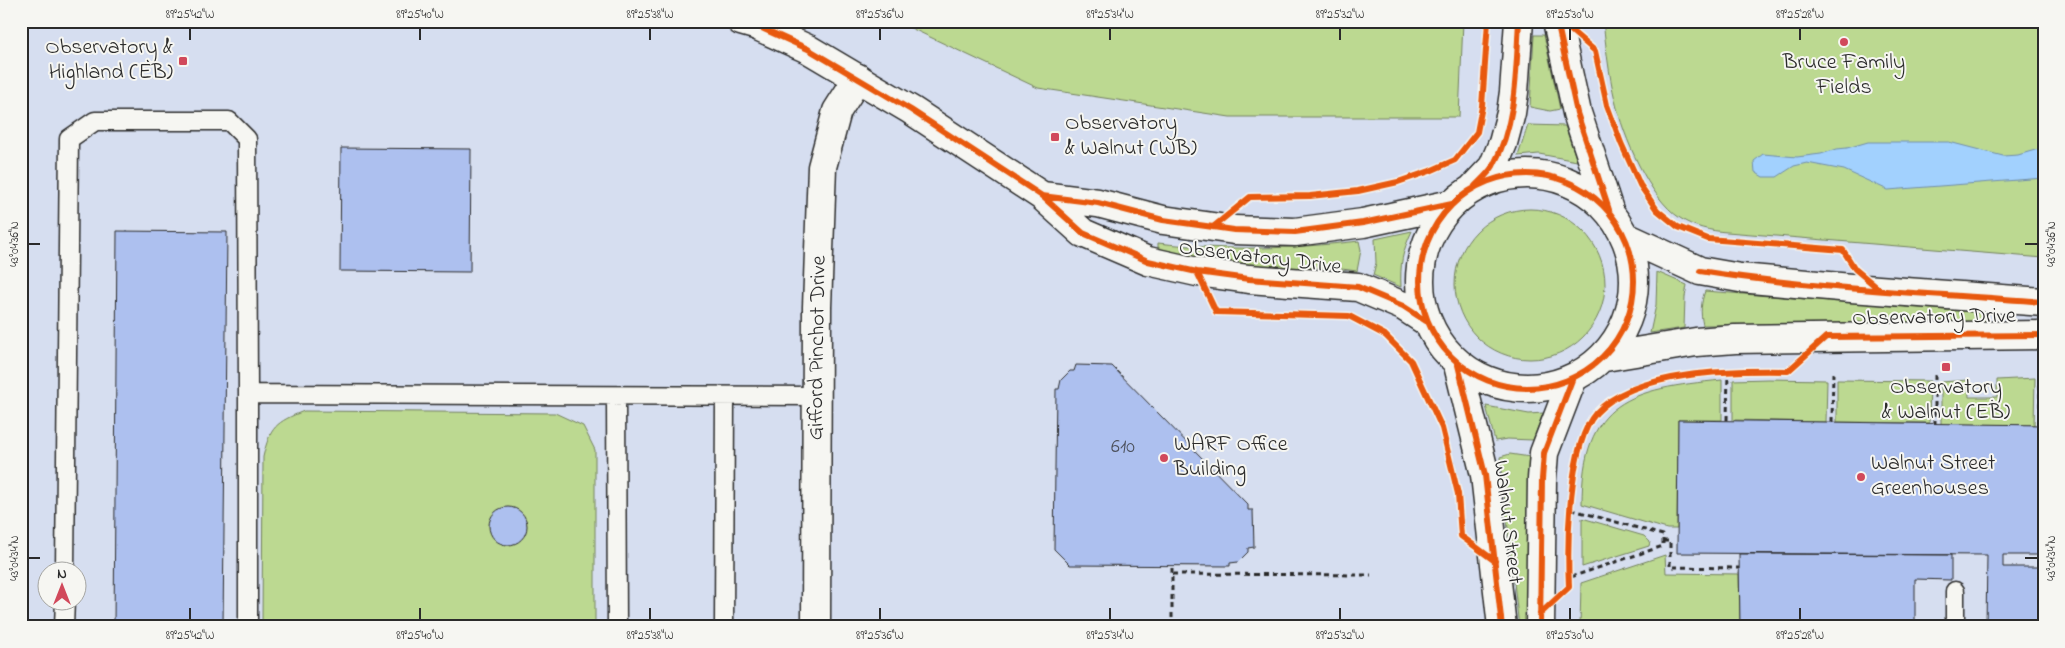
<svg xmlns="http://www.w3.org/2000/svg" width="2065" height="648" viewBox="0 0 2065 648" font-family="'Indie Flower',sans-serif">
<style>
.built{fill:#d6def0;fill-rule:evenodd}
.green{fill:#bcd991;stroke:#74825e}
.water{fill:#a2d1fe;stroke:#728faa}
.building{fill:#adc0ef;stroke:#2b2b2b}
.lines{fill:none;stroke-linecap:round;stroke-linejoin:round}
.lane-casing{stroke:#2b2b2b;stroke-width:21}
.street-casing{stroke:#2b2b2b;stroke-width:31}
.secondary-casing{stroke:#2b2b2b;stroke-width:31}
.path{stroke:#2b2b2b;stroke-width:3;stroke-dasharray:5 4;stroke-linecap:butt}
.lane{stroke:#f6f6f2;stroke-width:18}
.street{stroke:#f6f6f2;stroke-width:28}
.secondary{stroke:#f6f6f2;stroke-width:28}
.cycleway-casing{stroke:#f6f6f2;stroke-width:9}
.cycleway{stroke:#e8590c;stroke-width:6}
.ticks{fill:none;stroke:#2b2b2b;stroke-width:2}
.poi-dot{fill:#d1495b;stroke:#f6f6f2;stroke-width:2}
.labels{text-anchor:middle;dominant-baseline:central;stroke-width:4;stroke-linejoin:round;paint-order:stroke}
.number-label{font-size:20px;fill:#4c505c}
.poi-label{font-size:22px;fill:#2b2b2b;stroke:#f6f6f2;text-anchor:start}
.street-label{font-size:22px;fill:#2b2b2b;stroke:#f6f6f2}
.neatline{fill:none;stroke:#2b2b2b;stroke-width:2}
.ticks-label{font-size:12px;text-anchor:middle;fill:#2b2b2b}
</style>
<rect width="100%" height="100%" fill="#e7ebf1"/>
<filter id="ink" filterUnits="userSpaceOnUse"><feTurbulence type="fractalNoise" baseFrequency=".02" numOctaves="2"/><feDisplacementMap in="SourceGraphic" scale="10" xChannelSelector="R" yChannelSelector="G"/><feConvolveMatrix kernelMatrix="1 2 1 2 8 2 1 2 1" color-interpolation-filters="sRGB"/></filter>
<g filter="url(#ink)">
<path class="built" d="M21,21h2023v606h-2023zM48,570h30v30h-30z"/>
<path class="green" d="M896,21h567l-4,96h-229l-192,-29z
M1603,21h441v237l-317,-26c-16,-1 -34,-5 -47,-14 -31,-20 -57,-82 -65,-118 -6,-25 -9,-53 -12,-79z
M1534,35h10l16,74 -10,2 -20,-4z
M1528,125l37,1 12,35 -38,-7 -21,2z
M1455 284a75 75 0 1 1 150 0a75 75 0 1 1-150 0Z
M1412,231c-10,21 -12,33 -11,56l-28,-12 3,-12 -1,-24z
M1359,241l2,9 -4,21c-36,-6 -72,-1 -108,-5 -31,-3 -62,-10 -91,-18v-5c68,8 134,6 201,-2z
M1657,272l30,13 -2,12 -1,31 -34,5 6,-28z
M1705,291l280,22v9l-282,3c-3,-12 -2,-23 2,-34z
M2035,378l-1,47 -93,-1v-42l27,-2 1,17h28v-17z
M1768,379l59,1 -1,42 -93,-2v-40z
M1722,380v40h-44l-1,109h-10l-85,-25c0,-104 49,-115 140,-124z
M1837,380l93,1 -1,42 -92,-1z
M1486,406l43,8 14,-1 -10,27 -26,-1 -12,2z
M304,411l251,2 28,13 12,24v177h-333l1,-170c7,-30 13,-35 41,-46z
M1510,454l20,3 -4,170h-7l-19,-170z
M1582,518l62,18 6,6 -1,4 -67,21z
M1665,555l1,18 73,1 1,53h-160l1,-44z"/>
<path class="water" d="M1868,142h81l54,14 15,-1 24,-7 2,1v29l-156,12 -44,-20 -37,-7 -13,3 -17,11h-14l-8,-5 -1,-11 9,-7 34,3 24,-3 16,-5 10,-1z"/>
<path class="building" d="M341,148l130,1 -1,123 -130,-1z
M117,231l110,1 -4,395h-109z
M1076,365l36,1 136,139v5h5l1,37 -6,1v4l-10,10 -8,1v3l-160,-1 -16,-16 2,-160h3l2,-9 9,-9h4z
M1678,420l366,5v130h-41v12h41v60h-58l1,-72 -310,-2z
M489 526a19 19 0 1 1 38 0a19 19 0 1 1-38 0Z
M1739,554l212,1v25l-36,-1v48h-175z"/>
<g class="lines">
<g class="lane-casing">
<path id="lane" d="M248,394v233
M616,396l1,231
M65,570l4,-431 26,-18h134l18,18 1,255 569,2
M64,627l1,-27
M724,627l1,-231
M1955,627v-36"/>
</g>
<g class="street-casing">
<path id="street" d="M1458,365l27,110 17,152
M816,627l1,-320 5,-140 15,-56 21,-33
M1540,627l2,-148 2,-26 28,-73"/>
</g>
<g class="secondary-casing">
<path id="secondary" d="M741,21l14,4 53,24 103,61 131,86 41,37 65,28 49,11 52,7 109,8 45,19 23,15
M1557,21l20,92 32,97
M1420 281a107 107 0 1 1 214 0a107 107 0 1 1-214 0Z
M1473,188l20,-21 10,-24 8,-30 3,-21 5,-71
M1042,196l56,7 65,17 50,7 21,3 61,2 68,-9 89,-19
M1626,237l74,34 40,7 111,10 193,14
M1605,357l91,-15 39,-3 309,-4"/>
</g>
<path class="path" d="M1935,375v48
M1727,420l1,-49
M1832,422l1,-49
M2040,425v-56
M1663,541h7v26l69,1
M1172,574l199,1
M1571,577l92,-31v-11l-90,-25
M1172,627v-62"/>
<use href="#lane" class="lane"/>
<use href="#street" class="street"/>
<use href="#secondary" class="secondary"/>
<g class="cycleway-casing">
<path id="cycleway" d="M741,21l14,4 53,24 103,61 131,86 41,37 65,28 49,11 52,7 109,8 45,19 23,15
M1557,21l20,92 32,97
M1560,21l35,30 12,54 14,38 19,42 17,25 21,17 30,12 135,11 12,19 25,21
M1420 281a107 107 0 1 1 214 0a107 107 0 1 1-214 0Z
M1475,186c6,-6 14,-13 18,-20 24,-43 23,-97 26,-145
M1042,196l56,7 65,17 50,7 21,3 61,2 68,-9 89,-19
M1213,227l37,-30 60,-1 48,-5 40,-9 32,-11 25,-11 22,-28 5,-26 6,-85
M1700,271c113,18 229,22 344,31
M1197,272l19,40 133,4 36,19 26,26 31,67 16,66 3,42 34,25
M1458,365l27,110 17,152
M1540,614l29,-27c-2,-43 -1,-142 27,-174 39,-43 138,-43 192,-42l38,-34 218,-2
M1540,627l2,-148 2,-26 28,-73"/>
</g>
<use href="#cycleway" class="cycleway"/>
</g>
</g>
<path class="ticks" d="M190,28v12M420,28v12M650,28v12M880,28v12M1110,28v12M1340,28v12M1570,28v12M1800,28v12M28,244h12M2025,244h13M28,558h12M2025,558h13M190,608v12M420,608v12M650,608v12M880,608v12M1110,608v12M1340,608v12M1570,608v12M1800,608v12"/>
<g class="poi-dot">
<circle cx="1844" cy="42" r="5"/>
<rect x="178" y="56" width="10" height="10" rx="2.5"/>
<rect x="1050" y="132" width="10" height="10" rx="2.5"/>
<rect x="1941" y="362" width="10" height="10" rx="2.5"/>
<circle cx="1164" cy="458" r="5"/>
<circle cx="1861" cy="477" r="5"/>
</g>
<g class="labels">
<g class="number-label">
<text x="1123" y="447">610</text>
</g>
<g class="poi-label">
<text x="173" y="48" text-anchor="end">Observatory &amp;<tspan x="173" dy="25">Highland (EB)</tspan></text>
<text x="1844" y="63" text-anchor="middle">Bruce Family<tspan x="1844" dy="25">Fields</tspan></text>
<text x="1065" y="124">Observatory<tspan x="1065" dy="25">&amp; Walnut (WB)</tspan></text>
<text x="1946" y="388" text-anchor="middle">Observatory<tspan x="1946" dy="25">&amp; Walnut (EB)</tspan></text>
<text x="1174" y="445">WARF Office<tspan x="1174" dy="25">Building</tspan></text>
<text x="1871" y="464">Walnut Street<tspan x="1871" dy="25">Greenhouses</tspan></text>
</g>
<g class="street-label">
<text transform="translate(1260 258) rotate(7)">Observatory Drive</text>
<text transform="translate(1934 318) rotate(-1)">Observatory Drive</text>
<text transform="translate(818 348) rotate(-89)">Gifford Pinchot Drive</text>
<text transform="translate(1507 522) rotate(83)">Walnut Street</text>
</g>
</g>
<rect width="2065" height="648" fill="none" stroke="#f6f6f2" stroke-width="55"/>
<g transform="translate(62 586)"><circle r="24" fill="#f6f6f2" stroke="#a5a5a2"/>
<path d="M0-4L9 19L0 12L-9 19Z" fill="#d1495b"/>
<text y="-8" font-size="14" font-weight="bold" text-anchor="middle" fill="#2b2b2b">N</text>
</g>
<rect x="28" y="28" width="2010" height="592" class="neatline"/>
<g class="ticks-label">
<text x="190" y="18">89°25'42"W</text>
<text x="420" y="18">89°25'40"W</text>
<text x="650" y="18">89°25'38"W</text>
<text x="880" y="18">89°25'36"W</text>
<text x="1110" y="18">89°25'34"W</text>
<text x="1340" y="18">89°25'32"W</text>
<text x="1570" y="18">89°25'30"W</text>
<text x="1800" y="18">89°25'28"W</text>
<text transform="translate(14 244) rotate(-90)" y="4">43°04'36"N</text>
<text transform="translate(2051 244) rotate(-90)" y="4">43°04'36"N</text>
<text transform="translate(14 558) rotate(-90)" y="4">43°04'34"N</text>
<text transform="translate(2051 558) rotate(-90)" y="4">43°04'34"N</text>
<text x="190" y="639">89°25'42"W</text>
<text x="420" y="639">89°25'40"W</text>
<text x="650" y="639">89°25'38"W</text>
<text x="880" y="639">89°25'36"W</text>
<text x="1110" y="639">89°25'34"W</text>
<text x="1340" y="639">89°25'32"W</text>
<text x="1570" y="639">89°25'30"W</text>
<text x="1800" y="639">89°25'28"W</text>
</g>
</svg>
